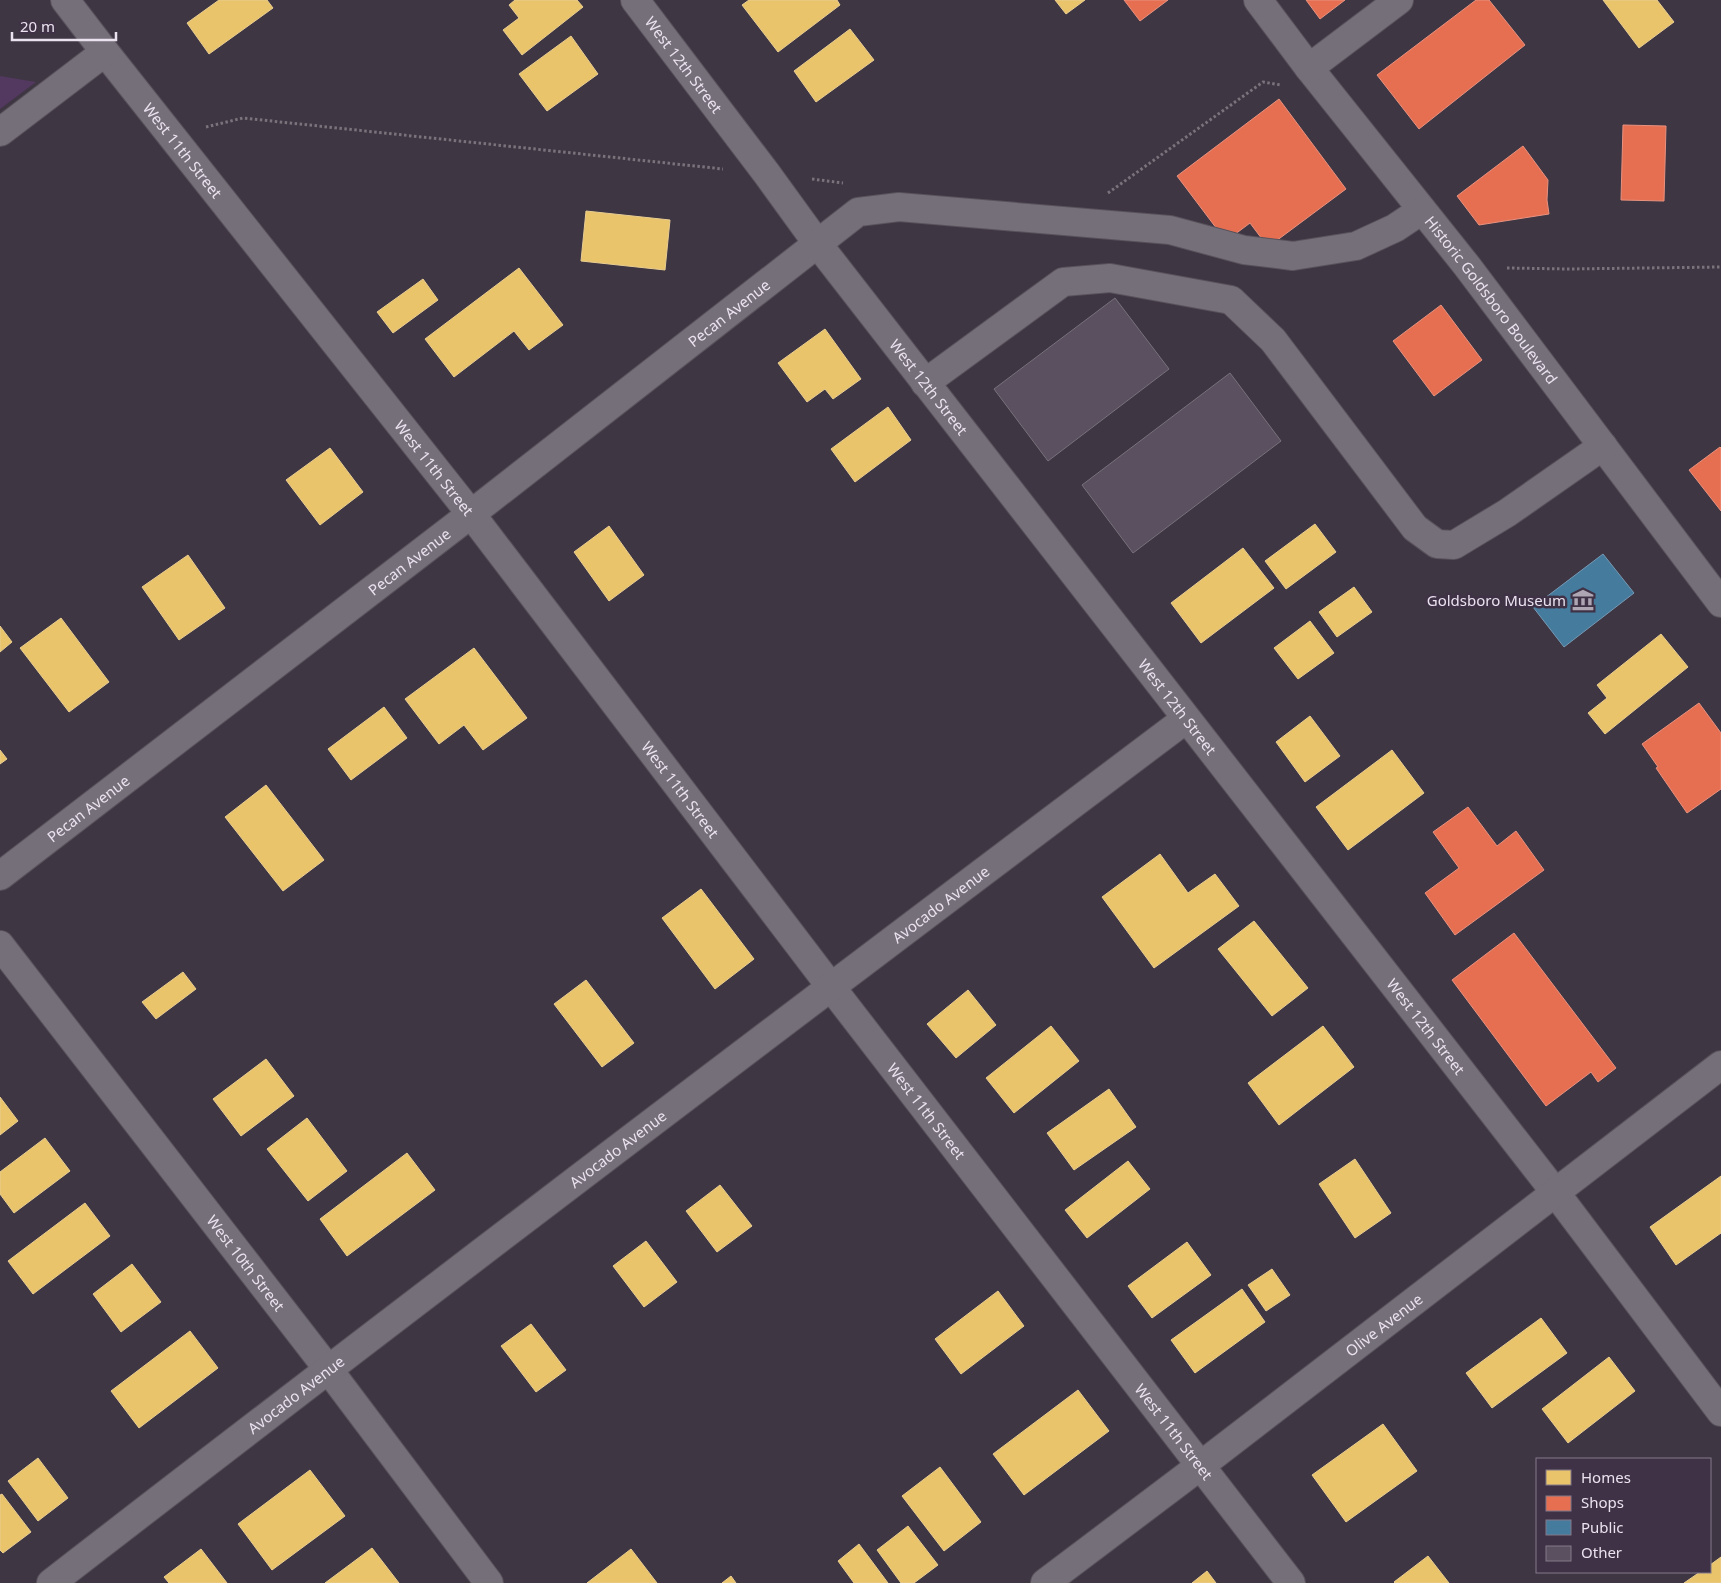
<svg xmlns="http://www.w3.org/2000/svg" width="1721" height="1583" viewBox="0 0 1721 1583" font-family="'Noto Sans',sans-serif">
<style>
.green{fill:#533860}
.homes{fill:#e9c46a;stroke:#e9cd92}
.shops{fill:#e76f51;stroke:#e89280}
.public{fill:#457b9d;stroke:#769ab6}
.building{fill:#5a505f;stroke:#78727c}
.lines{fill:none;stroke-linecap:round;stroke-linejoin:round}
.minor-casing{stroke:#58525c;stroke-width:30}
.path{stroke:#7a737c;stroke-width:3;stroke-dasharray:2.5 2.5;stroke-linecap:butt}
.minor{stroke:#756f79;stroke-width:28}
.labels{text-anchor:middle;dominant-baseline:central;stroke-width:5;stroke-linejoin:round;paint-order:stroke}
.street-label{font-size:15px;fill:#eae2ef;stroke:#3f3246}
.poi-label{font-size:15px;fill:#eae2ef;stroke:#3f3246;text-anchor:end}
</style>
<rect width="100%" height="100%" fill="#3e3642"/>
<path class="green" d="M0,76l36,6 -36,27z"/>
<path class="homes" d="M219,0h48l6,8 -64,46 -22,-31z
M515,0h62l6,7 -61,48 -19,-25 16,-12 -10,-13z
M749,0h88l3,5 -62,47 -36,-47z
M1055,0h30l-19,14z
M1603,0h54l17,22 -35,26z
M850,29l24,31 -58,42 -22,-31z
M571,36l27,38 -51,37 -28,-37z
M586,211l84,9 -5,50 -84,-9z
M519,268l44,57 -34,25 -15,-19 -60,46 -29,-38z
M423,279l15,21 -45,33 -16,-21z
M825,329l36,50 -28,20 -8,-10 -18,13 -29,-39z
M888,407l23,33 -56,42 -24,-33z
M330,448l33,44 -43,33 -34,-45z
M1315,524l21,28 -50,37 -21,-28z
M609,526l35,49 -35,26 -35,-49z
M1243,548l31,40 -73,55 -30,-40z
M188,555l37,53 -46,32 -37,-53z
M1354,587l18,25 -35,25 -18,-25z
M61,618l48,64 -40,30 -49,-64z
M1310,621l24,32 -36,26 -24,-31z
M0,626l12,16 -12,10z
M1661,634l27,33 -83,67 -17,-21 19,-15 -10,-13z
M474,648l53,70 -44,32 -19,-25 -25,19 -34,-45z
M384,707l23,31 -56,42 -23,-31z
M1310,716l30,40 -35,26 -29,-40z
M0,750l7,9 -7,5z
M1392,750l32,43 -76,57 -32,-43z
M266,785l58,75 -41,31 -58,-74z
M1160,854l28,39 27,-19 24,32 -85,62 -52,-71z
M701,889l53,70 -39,30 -53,-71z
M1254,921l54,67 -36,28 -54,-67z
M183,972l13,17 -40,30 -14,-17z
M586,980l48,63 -32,24 -48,-63z
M968,990l28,35 -40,33 -29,-34z
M1051,1026l28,35 -65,52 -28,-35z
M1323,1026l31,41 -75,58 -31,-42z
M266,1059l28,37 -53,40 -28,-37z
M1109,1089l27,38 -62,43 -27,-37z
M0,1097l18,24 -18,14z
M307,1118l40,53 -39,30 -41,-52z
M45,1138l25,33 -56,42 -14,-19v-22z
M407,1153l28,37 -88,66 -27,-37z
M1355,1159l36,54 -36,25 -36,-54z
M1128,1161l22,28 -63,49 -22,-28z
M1721,1176v57l-45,32 -26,-38z
M720,1185l32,41 -35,26 -31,-41z
M85,1203l25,33 -77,58 -25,-33z
M646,1241l31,41 -33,25 -31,-41z
M1187,1242l24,33 -59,43 -24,-32z
M132,1264l29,38 -40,30 -28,-38z
M1272,1269l18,26 -24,16 -18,-26z
M1242,1289l23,33 -70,51 -24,-33z
M998,1291l26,35 -63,48 -26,-35z
M1541,1318l26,35 -75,55 -26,-35z
M531,1324l35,46 -30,22 -35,-46z
M190,1331l28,37 -79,60 -28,-37z
M1609,1357l26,34 -67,52 -26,-34z
M1078,1390l31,41 -85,64 -31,-41z
M1383,1424l34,47 -71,51 -34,-47z
M38,1458l30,40 -30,23 -30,-40z
M940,1467l41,55 -37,29 -42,-55z
M310,1470l35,46 -73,54 -34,-46z
M2,1494l29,38 -28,21 -3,-3v-55z
M908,1526l30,39 -24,18h-13l-24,-33z
M859,1544l29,39h-34l-16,-22z
M372,1548l27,35h-74z
M201,1549l26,34h-58l-5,-6z
M631,1549l26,34h-70z
M1428,1556l21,27h-54l-1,-1z
M1721,1557v26h-37l16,-11h10v-7z
M1207,1571l9,12h-24z
M731,1576l5,7h-14z"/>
<path class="shops" d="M1124,0h44l-28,21z
M1306,0h39l-25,19z
M1476,0h13l36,45 -106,84 -42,-54z
M1279,99l67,90 -78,58 -18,-24 -24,18 -49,-65z
M1623,125l43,1 -2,75 -43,-1z
M1523,146l25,34 -1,20 2,14 -70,11 -22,-29z
M1441,305l41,55 -48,36 -41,-55z
M1720,447l1,1v63l-32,-41z
M1699,703l22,30v56l-34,24 -31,-45 2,-1 -16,-23z
M1468,807l29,39 19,-15 28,39 -89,65 -30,-42 34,-25 -26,-36z
M1514,933l102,135 -18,14 -7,-10 -45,34 -94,-126z"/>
<path class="public" d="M1603,554l31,39 -70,54 -31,-40z"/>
<path class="building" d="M1115,298l54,71 -121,92 -54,-72z
M1230,373l51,68 -148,112 -51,-68z"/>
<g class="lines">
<g class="minor-casing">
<g id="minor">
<path id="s1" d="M65,0l40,52 366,462 360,473 460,596"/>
<path id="s2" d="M635,0l132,174 50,69 738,949 166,220"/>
<path id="s3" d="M1258,0l51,68 158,198 254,337"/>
<path d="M1309,68l90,-68"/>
<path d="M0,132l105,-80"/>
<path d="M925,383l138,-101 47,-4 121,22 42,40 142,188 22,16 17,1 53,-32 96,-67"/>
<path id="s4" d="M0,876l471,-362 387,-302 41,-5 271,23 74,20 49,6 63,-10 39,-18 27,-18"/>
<path id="s5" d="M0,945l328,424 161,214"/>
<path id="s6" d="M51,1583c376,-291 755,-578 1135,-864"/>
<path id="s7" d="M1045,1583l155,-117 521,-401"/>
</g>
</g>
<path class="path" d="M206,127l37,-9 480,51
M812,179l31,4
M1108,193l155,-111 18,3
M1507,268l61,1 153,-2"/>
<use href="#minor" class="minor"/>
</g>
<defs>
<g id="museum-bare" transform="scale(1.725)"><path d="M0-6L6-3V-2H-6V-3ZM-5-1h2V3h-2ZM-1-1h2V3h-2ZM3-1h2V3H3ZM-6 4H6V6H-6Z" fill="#aea6b2" stroke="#3f3246" stroke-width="2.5" paint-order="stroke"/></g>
</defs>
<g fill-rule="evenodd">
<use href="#museum-bare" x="1583" y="600"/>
</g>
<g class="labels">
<g class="street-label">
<text stroke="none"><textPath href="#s2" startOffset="81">West 12th Street</textPath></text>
<text stroke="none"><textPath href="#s1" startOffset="191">West 11th Street</textPath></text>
<text stroke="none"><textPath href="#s3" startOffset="380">Historic Goldsboro Boulevard</textPath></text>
<text stroke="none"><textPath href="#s4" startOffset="921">Pecan Avenue</textPath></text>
<text stroke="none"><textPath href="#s2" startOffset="486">West 12th Street</textPath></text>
<text stroke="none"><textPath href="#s1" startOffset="596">West 11th Street</textPath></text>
<text stroke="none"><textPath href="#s4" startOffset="516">Pecan Avenue</textPath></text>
<text stroke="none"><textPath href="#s2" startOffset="891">West 12th Street</textPath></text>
<text stroke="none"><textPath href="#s1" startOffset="1001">West 11th Street</textPath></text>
<text stroke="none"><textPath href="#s4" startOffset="111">Pecan Avenue</textPath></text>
<text stroke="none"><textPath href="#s6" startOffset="1119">Avocado Avenue</textPath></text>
<text stroke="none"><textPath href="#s2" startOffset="1296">West 12th Street</textPath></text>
<text stroke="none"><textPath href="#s1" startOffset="1406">West 11th Street</textPath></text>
<text stroke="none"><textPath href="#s6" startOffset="714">Avocado Avenue</textPath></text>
<text stroke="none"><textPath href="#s5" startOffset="402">West 10th Street</textPath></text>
<text stroke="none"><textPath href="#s7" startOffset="426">Olive Avenue</textPath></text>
<text stroke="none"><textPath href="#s6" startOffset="309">Avocado Avenue</textPath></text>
<text stroke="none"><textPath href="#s1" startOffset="1811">West 11th Street</textPath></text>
</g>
<g class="poi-label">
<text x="1566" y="600">Goldsboro Museum</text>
</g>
</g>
<rect x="1536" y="1458" width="175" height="115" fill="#3f3246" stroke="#83788a"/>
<rect x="1546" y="1470" width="25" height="15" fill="#e9c46a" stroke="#83788a"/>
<text x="1581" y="1483" font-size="15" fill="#eae2ef">Homes</text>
<rect x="1546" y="1496" width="25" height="15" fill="#e76f51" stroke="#83788a"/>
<text x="1581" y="1508" font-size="15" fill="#eae2ef">Shops</text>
<rect x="1546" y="1520" width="25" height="15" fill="#457b9d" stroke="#83788a"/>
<text x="1581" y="1533" font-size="15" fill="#eae2ef">Public</text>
<rect x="1546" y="1546" width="25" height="15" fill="#5a505f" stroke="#83788a"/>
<text x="1581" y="1558" font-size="15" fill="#eae2ef">Other</text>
<path d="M12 32v8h104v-8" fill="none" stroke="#eae2ef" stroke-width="2.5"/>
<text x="20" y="32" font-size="15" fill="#eae2ef" stroke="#3f3246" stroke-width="4" paint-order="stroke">20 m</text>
</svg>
